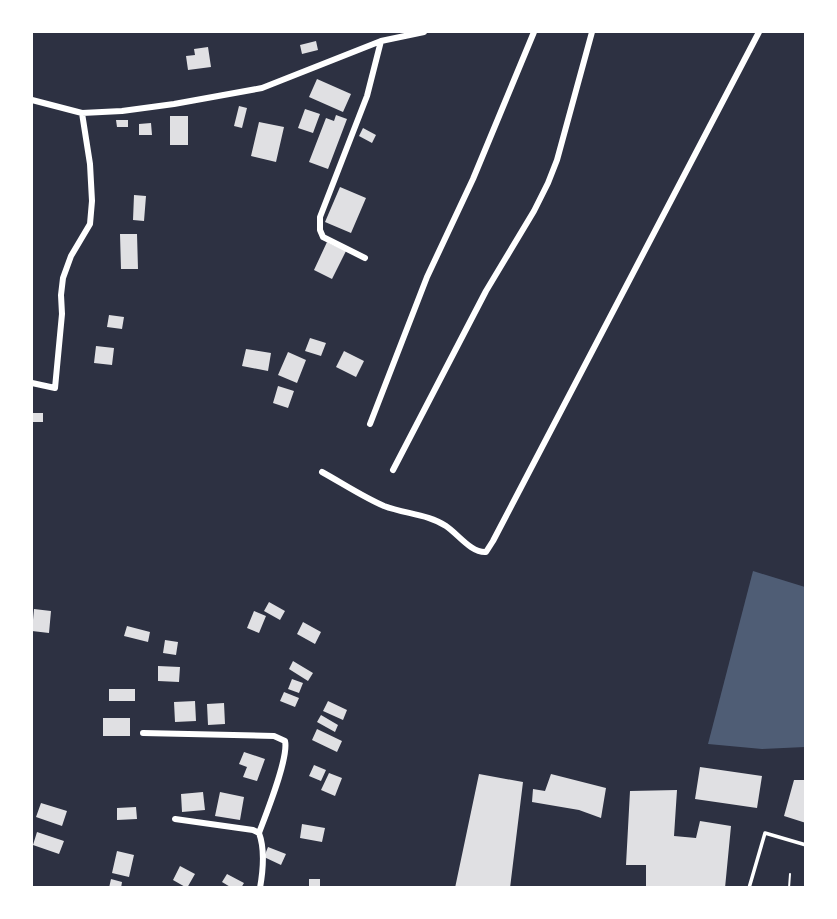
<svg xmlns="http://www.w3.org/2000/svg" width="837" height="919" viewBox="0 0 837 919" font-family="'Playfair Display',serif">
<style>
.water{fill:#4f5d75}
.building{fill:#e0e0e3}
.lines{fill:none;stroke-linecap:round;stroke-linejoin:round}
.path{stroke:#fff;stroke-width:2}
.service{stroke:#fff;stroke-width:3.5}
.minor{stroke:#fff;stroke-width:6}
</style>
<rect width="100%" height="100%" fill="#2d3142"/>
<path class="water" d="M753,571l52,16v160l-43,2 -54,-5z"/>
<path class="building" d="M316,41l2,9 -16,4 -2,-9z
M208,47l3,20 -23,3 -2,-14 9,-1 -1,-6z
M317,79l34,15 -8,18 -34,-15z
M239,106l8,2 -5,20 -8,-2z
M305,109l15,5 -7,19 -15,-5z
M336,115l11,4 -19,50 -19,-7 17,-44 8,3z
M170,116h18v29h-18z
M116,120h12v7h-11z
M259,122l25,5 -8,35 -25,-6z
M151,123l1,12h-13v-11z
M363,128l13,7 -4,8 -13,-7z
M340,187l26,11 -15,35 -26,-11z
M134,195l12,1 -2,25 -11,-1z
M120,234h17l1,35h-17z
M327,242l19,9 -14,28 -18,-9z
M109,315l15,2 -2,12 -15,-2z
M310,338l16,5 -5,13 -16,-5z
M96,346l18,2 -2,17 -18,-2z
M246,349l25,4 -3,18 -26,-5z
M344,351l20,10 -8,16 -20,-10z
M288,352l18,8 -9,23 -19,-8z
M278,386l16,5 -6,17 -15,-5z
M32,413h11v9h-11z
M269,602l16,9 -5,9 -16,-9z
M34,609l17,2 -2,22 -17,-2z
M254,611l12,5 -7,17 -12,-5z
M303,622l18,10 -6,12 -18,-10z
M127,626l23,6 -2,10 -24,-6z
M165,640l13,2 -2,13 -13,-2z
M293,661l20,12 -5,8 -19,-12z
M158,666l22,1 -1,15 -21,-1z
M292,679l11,4 -4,10 -11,-4z
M109,689h26v12h-26z
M284,692l15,6 -4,9 -15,-6z
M195,701l1,20 -21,1 -1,-20z
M328,701l19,9 -4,10 -20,-9z
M224,703l1,21 -17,1 -1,-21z
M321,715l17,10 -3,7 -18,-10z
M103,718h27v18h-27z
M317,729l25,12 -5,11 -25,-12z
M244,752l21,7 -8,22 -14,-4 4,-10 -8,-3z
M314,765l12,5 -5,11 -12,-5z
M700,767l62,9 -5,32 -62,-9z
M329,773l13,5 -7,18 -14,-6z
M479,774l44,8 -13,106h-55z
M551,774l55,14 -5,30 -22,-8 -47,-8 1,-13 12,2z
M794,780h12v43l-22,-7z
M677,790l-3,46 22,2 4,-17 31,5 -6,62 -79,-1v-22h-20l4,-74z
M203,792l2,18 -23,2 -1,-18z
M220,792l24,5 -4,23 -25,-4z
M41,803l26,8 -5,15 -26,-9z
M136,807l1,12 -20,1v-12z
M302,824l23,4 -3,14 -22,-4z
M37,832l27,9 -5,13 -26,-9z
M268,847l18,7 -5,11 -17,-8z
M117,851l17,4 -5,22 -17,-4z
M180,866l15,8 -8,14 -14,-8z
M227,874l17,9 -3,5h-9l-10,-6z
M111,879l11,3 -1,6h-12z
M309,879h11v9h-11z"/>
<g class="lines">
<path class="path" d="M789,888l1,-14"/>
<path class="service" d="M749,888l16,-55 41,12"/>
<path class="minor" d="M32,100l50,13 40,-2 52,-7 88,-16 119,-47 43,-9
M365,258l-42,-21 -3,-7v-13l47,-121 14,-55
M32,383l23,5 7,-74 -1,-19 2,-17 8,-22 19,-32 2,-23 -2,-37 -8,-51
M370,424l57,-147 46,-98 61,-147
M393,470l93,-179 48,-80 14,-28 9,-23 35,-128
M322,472c20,11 41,25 62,34 21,8 44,8 62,20 12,8 25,27 40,26l7,-11 266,-509
M143,733l131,3 11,5c4,17 -19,73 -26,92
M175,819l78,11 6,3c6,16 4,38 1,55"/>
</g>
<rect width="837" height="919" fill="none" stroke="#ffffff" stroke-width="66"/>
</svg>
